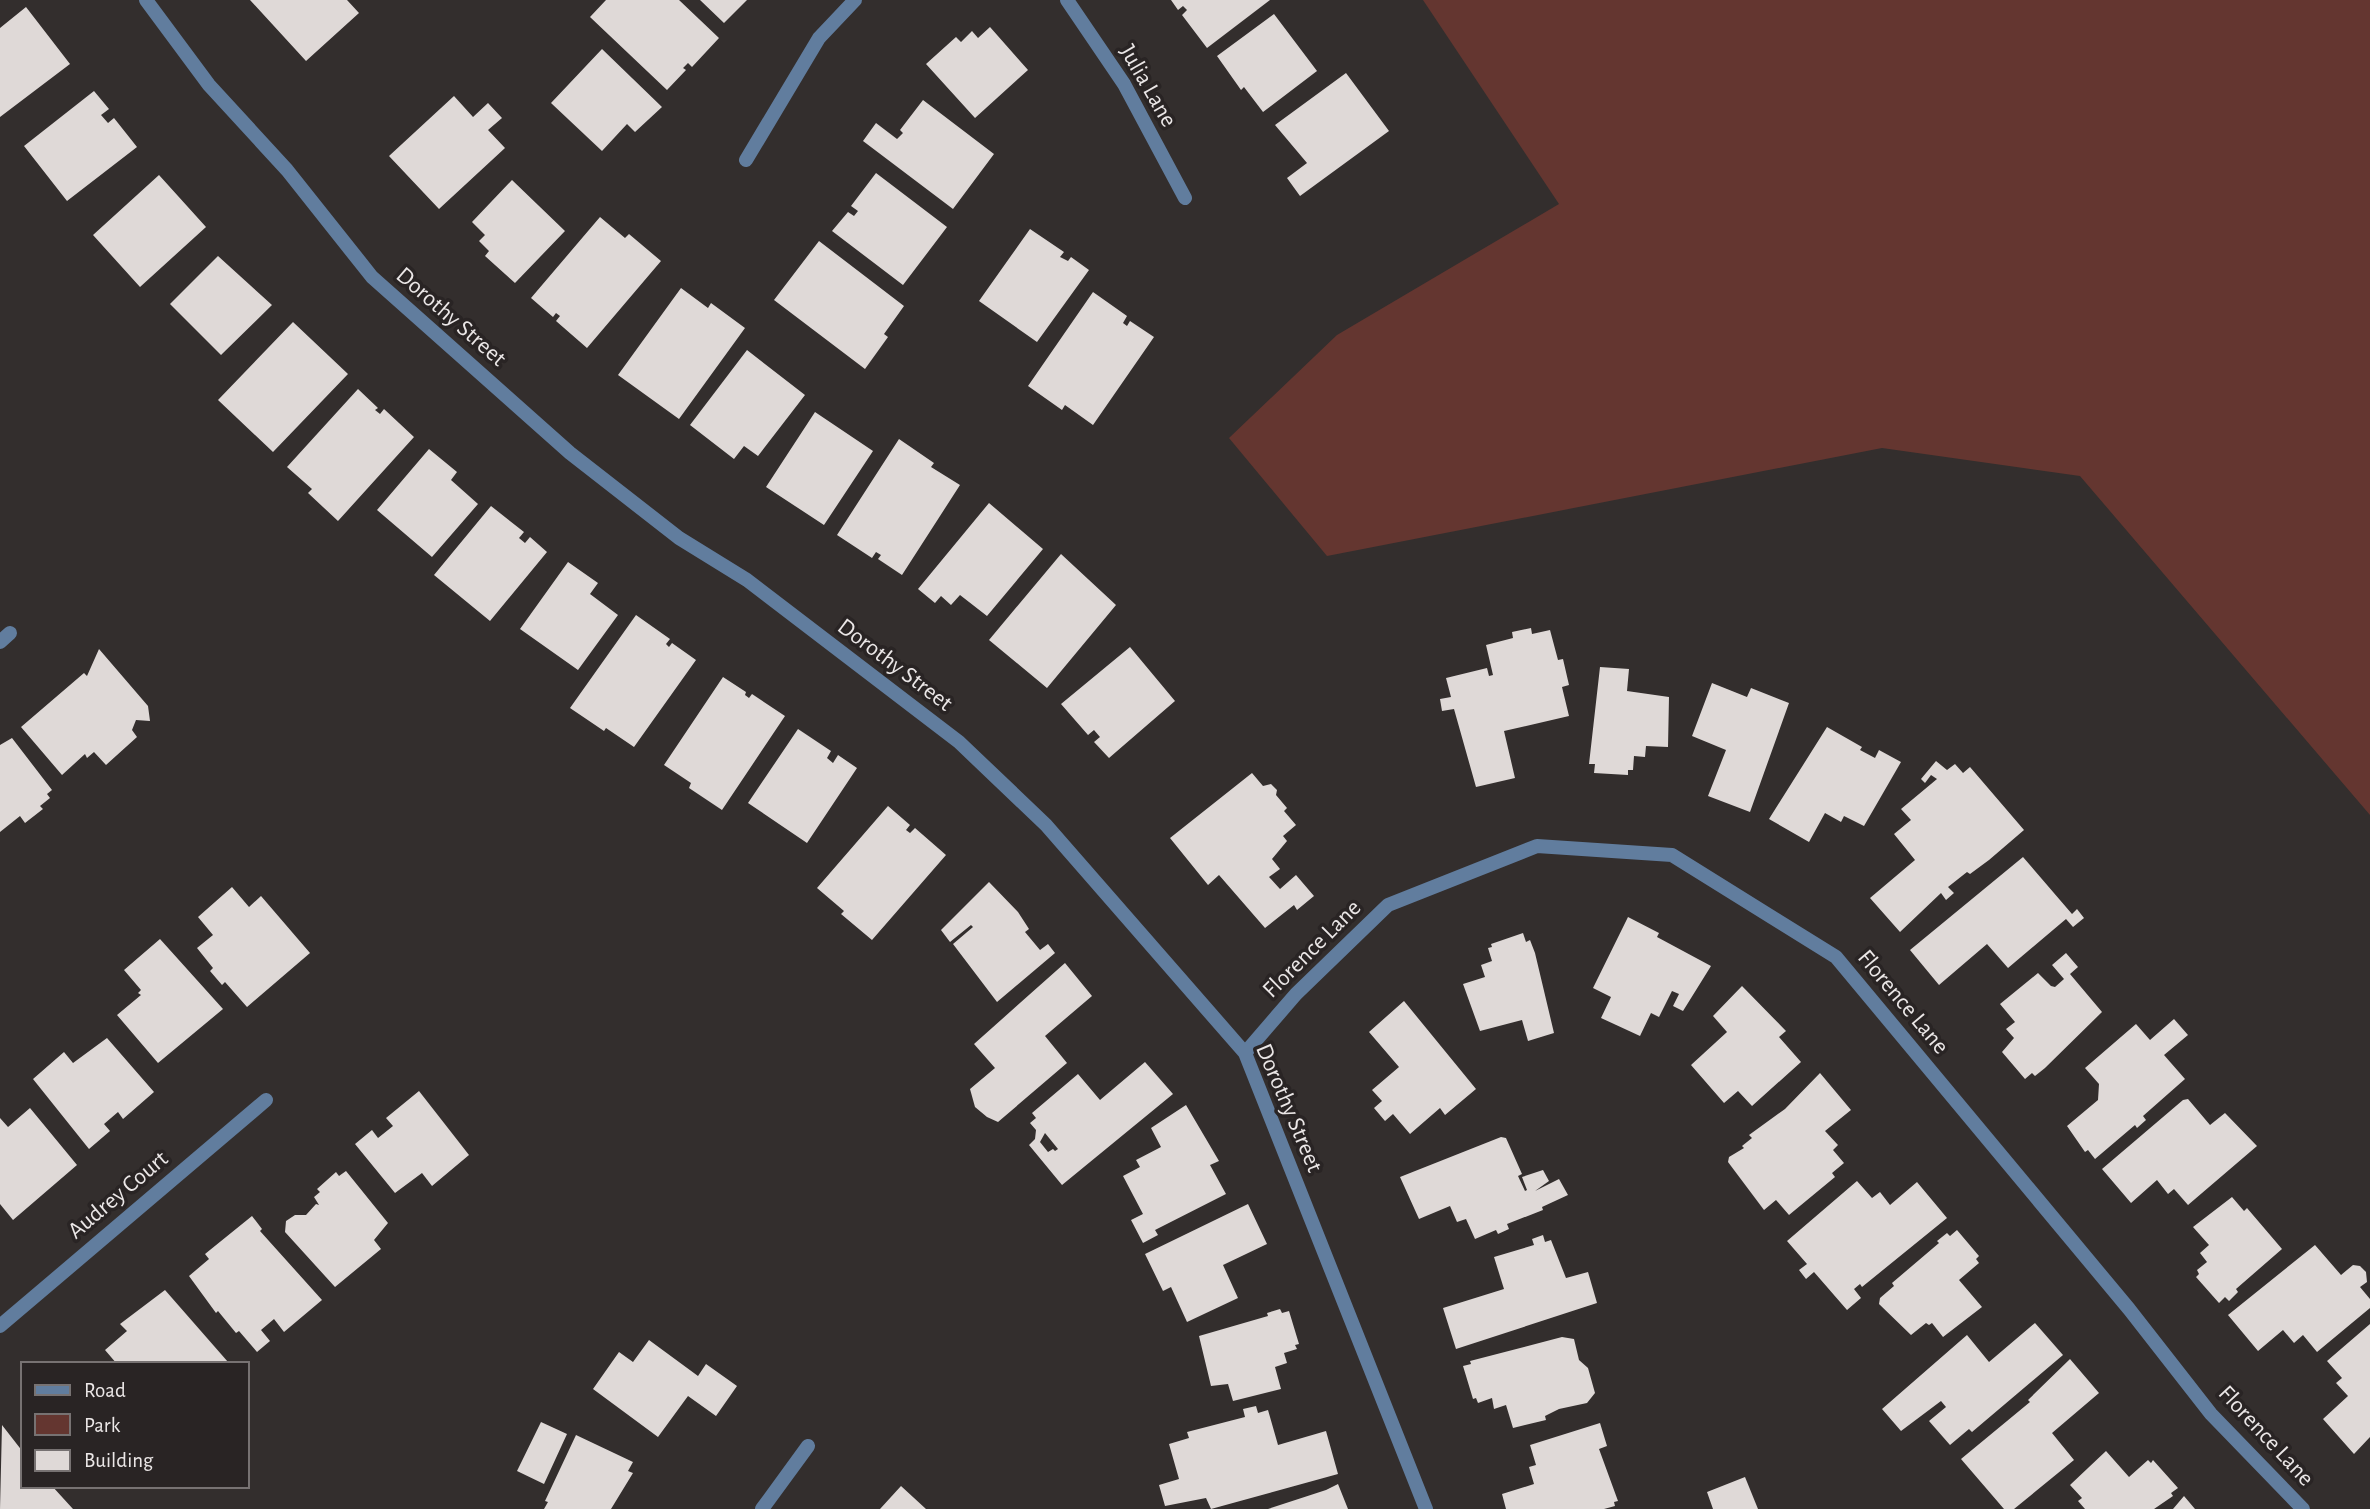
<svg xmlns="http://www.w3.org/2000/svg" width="2370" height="1509" viewBox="0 0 2370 1509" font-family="'Alegreya Sans',sans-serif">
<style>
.green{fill:#643630}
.building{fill:#dfd9d7;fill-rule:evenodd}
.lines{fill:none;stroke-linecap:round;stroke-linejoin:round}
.street{stroke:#617d9e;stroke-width:14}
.labels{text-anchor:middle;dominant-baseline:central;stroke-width:7;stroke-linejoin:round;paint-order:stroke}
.street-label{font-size:24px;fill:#ebe7e7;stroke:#292424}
</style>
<rect width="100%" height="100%" fill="#332e2d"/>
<path class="green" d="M1423,0h947v815l-290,-339 -198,-28 -555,108 -98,-118 108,-103 222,-131z"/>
<path class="building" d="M250,0h97l12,13 -53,48z
M606,0h73l40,38 -27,29 -4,-4 -5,5 3,2 -19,20 -77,-73z
M700,0h47l-23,23z
M1171,0h99l-63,48 -25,-33 5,-5 -4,-4 -5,4z
M26,7l44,57 -70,53v-89z
M1274,14l43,57 -54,41 -19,-25 -3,3 -24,-34z
M990,27l38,43 -53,48 -49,-54 30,-27 5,5 11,-11 6,7z
M602,49l60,58 -27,25 -8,-8 -25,27 -51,-48z
M1346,73l43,58 -89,65 -13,-18 20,-15 -32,-38z
M94,91l15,18 -8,6 7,8 6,-5 23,29 -70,54 -43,-55z
M454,96l19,21 15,-14 14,15 -14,12 17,18 -66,61 -50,-53z
M923,100l71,54 -41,55 -90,-68 13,-18 21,16 6,-6 -3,-3z
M876,173l71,54 -44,58 -71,-54 16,-19 6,4 4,-5 -7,-5z
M159,175l47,52 -66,60 -47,-52z
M512,180l53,51 -50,52 -30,-27 4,-5 -10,-10 6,-6 -13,-13z
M600,217l25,21 4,-4 32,27 -74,87 -31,-27 4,-5 -4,-3 -3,4 -22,-19z
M1030,229l34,23 -4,5 8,4 3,-4 18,13 -52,72 -58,-41z
M819,241l85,65 -20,28 4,3 -23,32 -91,-69z
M218,256l54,49 -51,50 -51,-51z
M681,288l27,20 3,-5 34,25 -66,91 -61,-44z
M1093,292l34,24 -4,7 4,3 3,-5 24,16 -61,88 -28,-20 -3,5 -34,-24z
M293,322l55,52 -75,78 -55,-52z
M747,350l58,45 -47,61 -14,-10 -10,13 -44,-34z
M358,389l20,19 -3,2 5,4 4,-5 30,28 -76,84 -30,-28 4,-4 -25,-22z
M815,412l58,39 -49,74 -58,-38z
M899,439l35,24 -3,4 29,18 -58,90 -24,-16 3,-4 -5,-3 -4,6 -35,-23z
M429,449l28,23 -6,8 27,24 -46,53 -55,-47z
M989,503l54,46 -56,67 -27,-21 -9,10 -10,-9 -6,7 -17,-14z
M491,506l33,26 -5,6 6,5 5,-6 17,15 -57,69 -56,-46z
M1061,554l55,51 -69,83 -58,-48z
M568,562l30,21 -8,11 28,21 -40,55 -58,-41z
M636,615l34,24 -4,5 3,3 3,-4 24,17 -62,87 -28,-19 -2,3 -34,-23z
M1531,628l1,6 18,-4 8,30 5,-1 6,26 -7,2 7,29 -65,15 11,47 -39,9 -22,-78 -12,2 -2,-12 11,-2 -5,-19 41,-10 2,8 4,-1 -7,-30 27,-7 -1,-6z
M1130,647l45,54 -66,57 -15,-16 6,-5 -6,-7 -6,5 -27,-31z
M99,649l49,57 2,15 -14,-1 -4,10 5,7 -31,28 -12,-13 -7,6 -2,-4 -23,21 -41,-48 63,-54 3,3z
M1600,667l29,2 -2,22 42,6 -1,50 -22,-1 -1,11 -11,-1 -1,14h-5v5l-34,-2 1,-9h-6z
M723,677l23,15 -1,3 4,3 3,-4 33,22 -63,94 -33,-22 2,-5 -27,-18z
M1712,683l35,14 4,-9 38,15 -39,109 -42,-16 18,-46 -34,-14z
M1827,727l35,20 -2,3 15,8 4,-8 22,12 -37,64 -20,-10 -3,6 -16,-9 -16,29 -40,-23z
M798,729l33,22 -4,7 6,5 5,-8 19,13 -50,75 -59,-40z
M12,738l40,52 -5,4 3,4 -10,8 3,3 -18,14 -5,-7 -20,16v-87z
M1936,761l11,9 8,-6 8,9 7,-6 54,63 -35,30 -19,14 -3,-2 -19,15 6,6 -8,7 -5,-7 -41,39 -30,-34 45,-38 -21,-26 17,-14 -10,-11 36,-30 -6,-4 -6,8 -4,-4z
M1252,773l11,13 8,-2 6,6 -1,5 11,13 -3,3 12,14 -13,11 4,5 -15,18 8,10 -11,8 11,12 16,-14 18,21 -17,14 -3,-5 -29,23 -46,-53 -11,10 -38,-47z
M888,806l22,19 -4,5 4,3 5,-5 31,27 -74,85 -31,-26 3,-3 -27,-23z
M2023,857l49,57 5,-5 7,9 -11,9 -7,-8 -58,49 -21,-24 -48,41 -29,-35z
M989,882l29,30 11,17 -4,3 15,18 8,-6 7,9 -58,49 -44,-58 20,-17 -2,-2 -21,17 -9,-12z
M232,887l17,20 12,-11 49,57 -63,54 -22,-25 -3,3 -12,-14 3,-3 -16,-20 16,-13 -15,-18z
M1628,917l31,16 -2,4 54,29 -28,45 -10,-5 6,-12 -7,-3 -13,26 -8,-4 -11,23 -39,-18 10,-21 -18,-9z
M1523,933l3,9 4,-2 5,13 19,80 -26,8 -6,-21 -42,11 -17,-47 22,-7 -4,-12 11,-4 -4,-13 4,-1 -1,-3z
M160,939l63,70 -65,54 -41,-48 24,-20 -3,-2 3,-3 -17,-20z
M2066,953l12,14 -8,7 32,38 -57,56 -10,8 -3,-3 -7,6 -23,-27 12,-14 -8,-9 9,-7 -15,-18 38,-31 13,13 4,1 9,-8 -12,-14z
M1065,963l27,33 -47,40 22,27 -69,59 -11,-5 -12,-10 -5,-18 25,-21 -21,-24z
M1742,986l44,45 -7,6 22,25 -49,44 -14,-15 -14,12 -33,-38 36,-33 -14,-16z
M1404,1001l72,88 -31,26 -5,-7 -30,26 -17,-20 -8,7 -11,-13 8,-7 -10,-11 27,-23 -30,-35z
M2174,1019l14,16 -24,20 21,24 -42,37 3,4 -9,8 -2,-3 -40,34 -7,-9 -3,2 -18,-26 31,-26 1,-16 -14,-16 51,-44 14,16z
M107,1038l47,54 -31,27 -5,-7 -14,12 6,7 -21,18 -56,-70 31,-27 9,11z
M1145,1062l28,32 -111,91 -33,-40 6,-6 1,-9 -6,-7 6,-5 -4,-5 46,-39 22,26zM1045,1133l13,16 -3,2 -2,-2 -5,3 -8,-10z
M1820,1073l31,37 -26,21 13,14 -5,5 11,13 -12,10 3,4 -46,38 -13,-15 -12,10 -36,-48 1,-5 15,-9 -2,-2 10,-8 -3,-3 36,-26z
M419,1091l50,64 -37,31 -10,-13 -27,20 -40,-49 17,-14 6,8 15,-12 -7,-8z
M2188,1099l22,26 15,-12 32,33 -69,59 -14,-16 -6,5 -11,-14 -26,23 -29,-34 81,-69z
M1186,1105l33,56 -9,4 16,29 -71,36 3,5 -15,8 -12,-23 12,-6 -20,-38 17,-9 -4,-7 25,-13 -10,-19z
M30,1108l47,57 -64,55 -13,-16v-86l8,9z
M1501,1137l5,1 16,36 -4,2 7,15 2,-1 -5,-13 21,-7 6,11 -14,10 24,-12 9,16 -26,12 1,3 -36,14 2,5 -11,5 -2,-4 -21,9 -9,-20 -9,3 -7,-16 -31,13 -19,-42z
M346,1171l42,52 -14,17 7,9 -46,38 -50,-55 1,-11 9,-6h11l10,-11 3,1 -5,-8 6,-5 -3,-3 19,-17 3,4z
M1857,1181l15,17 8,-6 10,13 27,-23 30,36 -85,69 -2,-3 -6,5 7,9 -14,12 -33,-38 -8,7 -7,-9 8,-6 -20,-23z
M2232,1197l12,14 3,-3 35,41 -46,40 2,3 -9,9 -4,-4 -6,6 -23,-26 3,-3 -2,-4 10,-8 -7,-9 9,-8 -16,-18z
M1248,1204l19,40 -44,21 15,33 -51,24 -16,-35 -8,4 -18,-37z
M252,1216l10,13 -2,2 62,69 -38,32 -10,-13 -13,11 9,11 -13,11 -18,-21 -3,2 -18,-22 -2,2 -27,-37 20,-17 -4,-5z
M1957,1230l22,26 -3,3 3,4 -20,17 23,27 -39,30 -11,-14 -3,2 -3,-2 -15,12 -32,-31 1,-6 14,-12 -2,-3 47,-40 -2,-2 10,-8 3,3z
M1543,1235l2,7 6,-2 15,38 22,-6 9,31 -141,46 -13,-41 61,-19 -10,-32 40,-12 -2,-6z
M2315,1245l26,30 12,-10 7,1 6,6 1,10 -7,5 10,12v9l-53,44 -14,-17 -9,8 -11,-13 -25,21 -30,-36z
M165,1290l63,72 -1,2h-110l-12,-14 22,-19 -7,-7z
M1280,1309l2,4 7,-2 10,33 -4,1 2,4 -13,4 3,10 -12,4 6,22 -48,12 -5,-17 -17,2 -12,-50 69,-20 -1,-3z
M2035,1323l28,32 -91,77 -3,-3 -19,16 -21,-24 17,-14 -5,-6 -40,30 -19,-22 85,-74 22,27z
M2370,1324v113l-16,17 -31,-35 25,-23 -12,-13 6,-5 -15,-17z
M1562,1337l12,2 5,21 9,8 7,25 -8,10 -28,6 -14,7 1,4 -33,8 -7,-23 -12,4 -2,-11 -14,5 -2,-5 -3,1 -10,-33 8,-2 -1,-3z
M649,1340l49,36 8,-12 31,22 -21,30 -28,-20 -30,41 -65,-48 26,-37 14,10z
M2070,1359l29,34 -47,40 22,27 -60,49h-10l-43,-50 69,-57 -2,-2z
M1256,1406l2,7 10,-3 10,35 48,-14 12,43 -127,35 -5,-11 -41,8 -6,-21 20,-6 -10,-35 20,-6 -2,-6 58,-15 -2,-8z
M541,1422l26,12 -23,50 -27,-13z
M1600,1423l7,23 -8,3 19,52 -4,1 1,4 -11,3h-98l-4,-15 32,-10 -5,-17 7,-2 -6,-20z
M2,1425l21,27v34h29l21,23h-73z
M576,1435l57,27 -5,9 5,2 -22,36h-67l4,-7 -3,-1z
M2106,1451l23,26 19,-17 3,3 2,-3 25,28 -7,5 2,3 -19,13h-69l-7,-8 4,-3 -12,-13z
M1745,1477l13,32h-45l-6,-17z
M1338,1484l10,25h-80l58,-19z
M901,1486l25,23h-46z
M2184,1496l11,13h-22z"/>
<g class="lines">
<path class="street" d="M146,0l63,85 78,85 85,107 198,176 109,85 68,42 212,162 87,83 199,228 181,456
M1067,0l57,84 61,114
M746,160l73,-122 36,-38
M0,642l10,-9
M1245,1053l51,-59 92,-89 149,-59 135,9 164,102 293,352 82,105 92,95
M0,1326l266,-226
M762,1509l46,-63"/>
</g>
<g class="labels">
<g class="street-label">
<text transform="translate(1148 86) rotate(60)">Julia Lane</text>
<text transform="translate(451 317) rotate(41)">Dorothy Street</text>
<text transform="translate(895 665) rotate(37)">Dorothy Street</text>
<text transform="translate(1312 949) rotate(-45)">Florence Lane</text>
<text transform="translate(1903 1002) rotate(50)">Florence Lane</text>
<text transform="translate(1289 1108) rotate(67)">Dorothy Street</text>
<text transform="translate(118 1195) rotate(-40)">Audrey Court</text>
<text transform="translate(2266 1436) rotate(47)">Florence Lane</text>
</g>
</g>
<rect x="21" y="1362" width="228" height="126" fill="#292424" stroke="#777272" stroke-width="2"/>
<rect x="35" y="1385" width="35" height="10" fill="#617d9e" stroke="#777272" stroke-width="2"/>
<text x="84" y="1397" font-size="21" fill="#ebe7e7">Road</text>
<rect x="35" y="1414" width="35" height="21" fill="#643630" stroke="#777272" stroke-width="2"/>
<text x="84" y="1432" font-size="21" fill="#ebe7e7">Park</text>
<rect x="35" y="1450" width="35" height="21" fill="#dfd9d7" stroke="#777272" stroke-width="2"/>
<text x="84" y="1467" font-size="21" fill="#ebe7e7">Building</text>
</svg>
